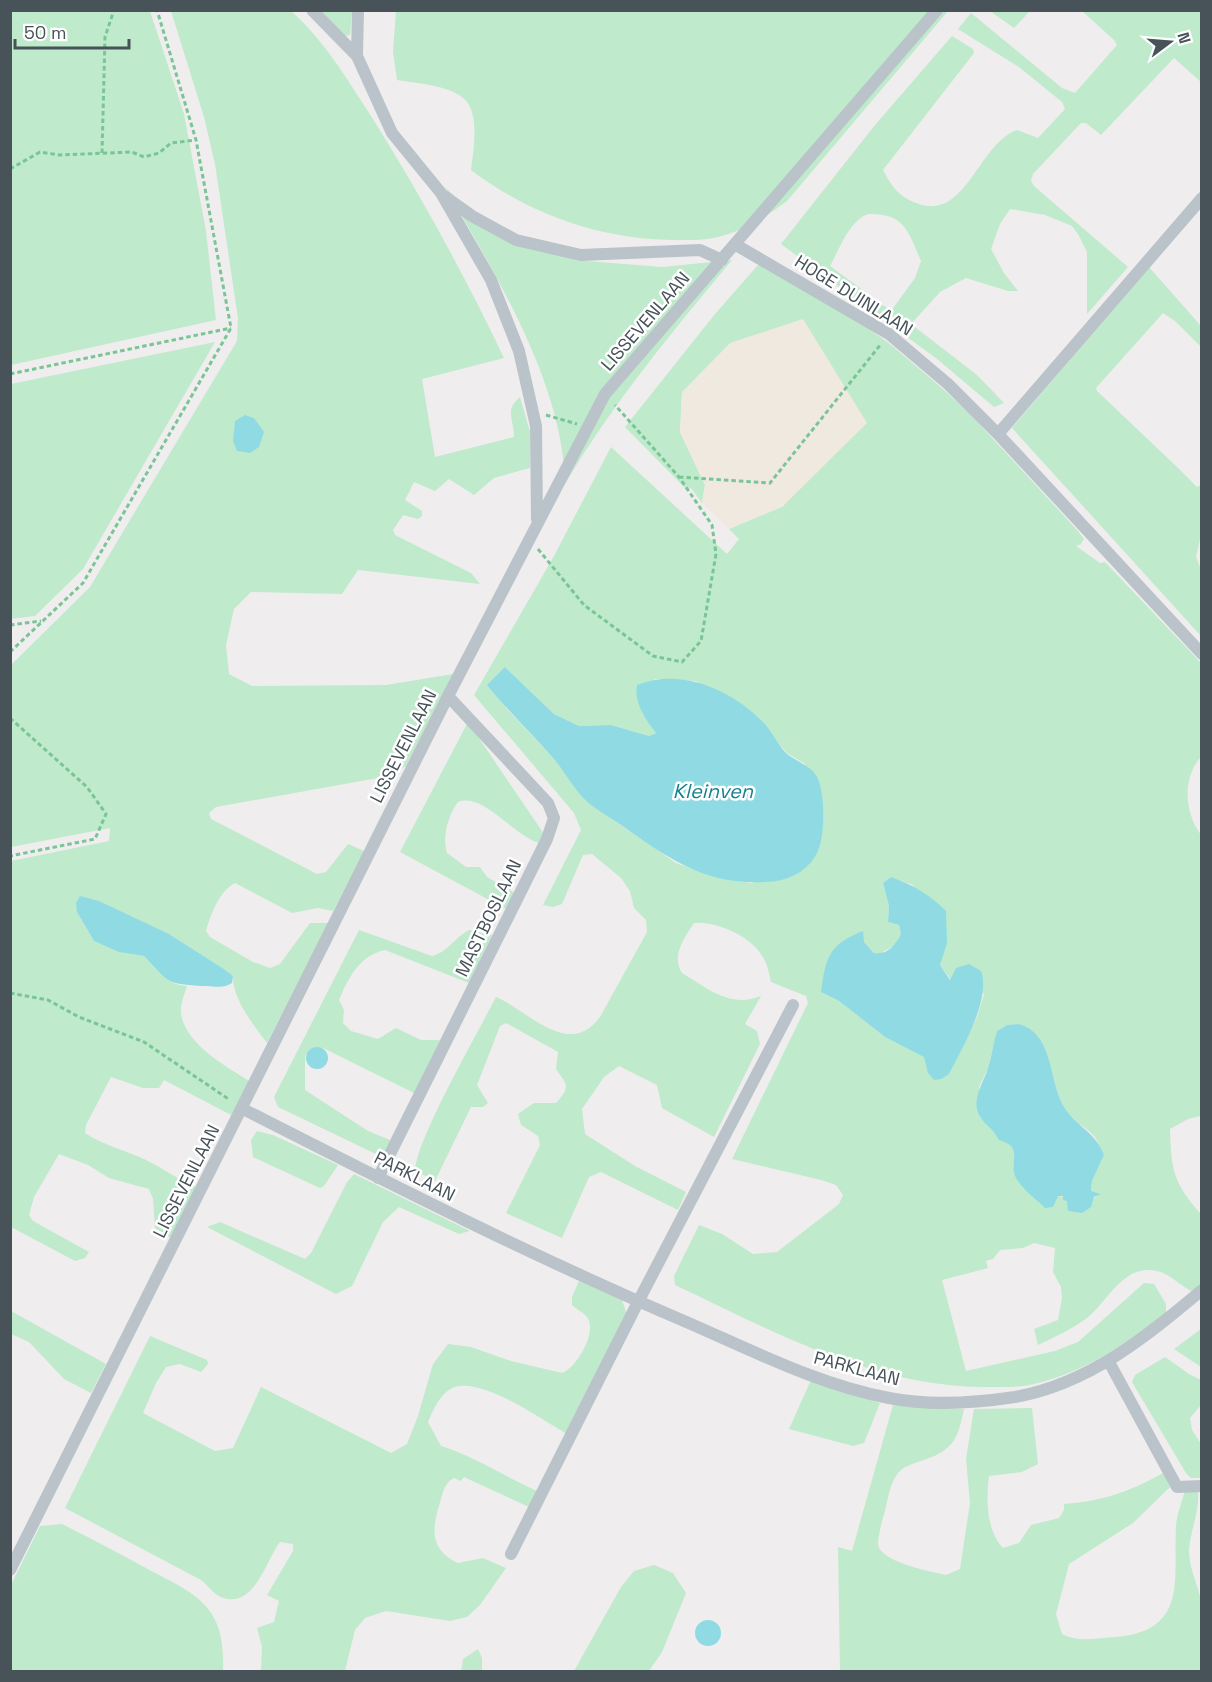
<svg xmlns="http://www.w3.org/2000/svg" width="1212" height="1682" viewBox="0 0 1212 1682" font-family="'Space Grotesk',sans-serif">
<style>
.green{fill:#bfeacb;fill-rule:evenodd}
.sand{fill:#f0e9df}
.water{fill:#90dbe3}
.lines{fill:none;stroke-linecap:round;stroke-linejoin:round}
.path{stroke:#7ac598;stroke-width:3;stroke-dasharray:4.5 3;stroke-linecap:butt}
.street{stroke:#bac3c9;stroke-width:12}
.labels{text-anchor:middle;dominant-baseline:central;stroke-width:5;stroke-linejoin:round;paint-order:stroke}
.street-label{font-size:18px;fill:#475259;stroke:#fff}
.water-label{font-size:20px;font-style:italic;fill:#17818d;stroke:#fff}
</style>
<rect width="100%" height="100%" fill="#f0edee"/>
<path class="green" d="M13,10l137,1 34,103 22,117 10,89 -205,45 -1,-351z
M171,11h120c33,29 56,68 80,105 49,78 93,158 133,242l-82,21 13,78 79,-20c0,-18 -10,-27 6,-40l10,35v36l-36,10 -20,17 -25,-16 -14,12 -21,-9 -9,18 17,11v5l-4,3 -15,-4 -10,15 2,5 76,38 9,11 -122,-14 -16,24 -91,-2 -17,17 -8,36 3,29 23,12 134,-1 67,-11 -47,92 -17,10 -173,31 -7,6 2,6 106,55 9,-2 22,-28 16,7 -31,60 -15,-3 -26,5 -57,-30c-16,8 -24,31 -29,48l4,6 43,25 17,6 10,-4 30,-41h18l-61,120c-13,-17 -35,-45 -34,-67l-9,-7 -55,-35 -51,-23 -41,1 17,29 32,12 18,3c12,13 23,29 43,30 -3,9 -7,19 -6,28 5,31 46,53 70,68l-18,34 -69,-36 -5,8h-16l-32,-11 -25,48 -1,8c19,13 41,17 61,27 19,9 30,19 51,27l-26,51 -16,-10 -2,-29 -4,-10 -40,-11 -21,-13 -29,-11 -25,43 -5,18 4,6 56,31 -4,6 -10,3 -64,-34v-366l98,-20 1,-13 -99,19v-182l79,-78 147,-246 1,-23 -23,-154 -11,-47z
M322,11h30l-2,24 -6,1z
M396,11h552l-161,190c-21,16 -43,30 -69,36 -15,4 -31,3 -46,3 -73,-1 -143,-26 -201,-70 11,-76 -1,-80 -74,-90l-4,-28z
M990,11h40l-16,17z
M1082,11h119v71l-27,-24 -73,77 -15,-12h-5l-48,51 -2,7 3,5 94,81 -41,47v-62l-9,-18 -6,-8 -27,-11 -35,-6 -10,15 -9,25 13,24 14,18h-10l-42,-13 -26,14 -29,32 66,51 27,28 -10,4 -57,-48 -156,-115 94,-119 77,-89 21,13 1,4 -91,117c9,17 17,28 36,34 47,16 60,-61 98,-74l21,8 27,-29 -3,-7 -43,-35 -61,-38 13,-16 91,75 13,5 42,-48 -3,-5zM868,214c37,-1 40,17 53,47l-6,17 -24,33 -61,-45c9,-16 19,-45 38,-52z
M445,187l23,23 72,38 47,13 75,6 70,-7c-60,72 -119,143 -167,224 -2,-102 -70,-210 -120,-297z
M766,256l124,88 53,45 27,25 107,116 7,9 -3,5 -5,2 24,17 5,-1 96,101v94c-19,20 -17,57 1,79l-1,280 -13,3 -18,10c1,40 3,54 31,85v71l-8,7c-13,-6 -22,-18 -36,-21 -33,-8 -49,30 -70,47 -15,11 -32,19 -49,27l-4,-16 24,-9 4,-22 -1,-11 -8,-15 2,-24 -21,-5 -11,5 -23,2 -7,9 -7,2 2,7 -46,12 24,91 89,-20 23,-9 66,-59 10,1 12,20v9c-41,31 -81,59 -132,71 -17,4 -37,3 -54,3 -110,-2 -208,-56 -305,-102l-1,-9 25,-51 23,9 31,20 24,-2 62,-48 4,-9 -7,-10 -15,-5 -89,-21 76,-156 -2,-7 -35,-14c-2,-8 -3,-16 -7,-23 -11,-22 -47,-38 -70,-36 -10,15 -23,33 -12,50 28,17 48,35 79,23l-16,28 12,7 3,13 -46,93 -52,-29 -5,-23 -38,-19 -15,11 -22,32 3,25 50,32 51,26 -8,18 -77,-38 -12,5 -27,61 -56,-25 34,-68 -2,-9 -17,-11 -3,-11 16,-11h22c16,-17 10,-19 0,-34l2,-17 -52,-29 -6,3 -23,59 11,18 -5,4h-12l-36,74 -19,-10c-5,-22 66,-146 80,-174 32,13 72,63 104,20l47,-85 -1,-12 -12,-12 -4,-17 -9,-13 -29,-24 -9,1 -21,49 -9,3 -10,-2 38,-75 -7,-17 -100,-118 80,-139 57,-109 116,107 12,-15 -10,-10 55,-23 18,-186 -35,12 -50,24 -14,18 -21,18 -2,40 25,53 -3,18 -11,-15 -5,1 -61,-62 90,-113zM505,667l49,47 25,12 32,-1 38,11 7,-3 -14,-21 13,-33 41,2 81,61 10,11 18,11 14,85 -11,15 -57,19 -38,-7 -37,-13 -83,-57 -14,-13 -24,-33 -50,-53zM891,877l22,8 28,74 -1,6 11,15 5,-12 28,26 -7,23 -28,57 -19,2 -5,-19 -40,-20 -46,-36 -18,-9 43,-50 10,11 5,1 16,-9 6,-11 -2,-9 -11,-3 1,-16 -6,-23zM1019,1024c33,9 30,51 42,77 6,16 20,22 31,33 6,5 8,14 12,21l-12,26 -1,11 8,1 -7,8 -34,-5 -18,7c-7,-9 -16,-14 -23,-24 -9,-15 9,-32 -18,-40l-7,-13 -11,-8 -2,-31 9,-19 9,-37 10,-6z
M1149,267l52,59v21l-26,-26 -12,-8 -67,75 1,3 78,74 22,22 4,-2v50l-5,22 5,12v67l-189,-208z
M215,342l-132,227 -48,47 -24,3v-235z
M468,722l76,112 -5,9c-25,-7 -56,-51 -81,-41 -10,14 -16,34 -11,51l19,14h14l7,10 28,16 -9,16 -106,-57z
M359,930l73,26c15,-3 23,-19 37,-26l23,5 -23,48 -84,-33c-26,6 -36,27 -46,50l5,10 -1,13 8,8 27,8 18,-11 25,12h19l-26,53 -91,-45 -18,7v35l63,41 22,9 -5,11 -7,4 -100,-48 -4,-10z
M257,1131l16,4 65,30 -14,21 -4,2 -67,-31 -2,-17z
M354,1174l116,57 -11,3 -60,-27 -16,15 -31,64 -16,8 -129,-67 13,-5 85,37 6,-6 36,-71z
M579,1281l43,19 5,15 -60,119c-25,-14 -87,-59 -115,-46 -12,6 -19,22 -24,34l13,24c35,11 64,31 98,46l-8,16 -67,-31 -3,4 -7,-3c-9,4 -11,14 -14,24 -8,27 -11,47 18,61l25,-5 23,10 -26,37 -13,12 -17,4 -64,-10 -21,7 -10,12 -10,41h-84l1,-24 -5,-19 17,-6 5,-21 -12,-6 26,-44v-7l-13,-2c-14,18 -25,66 -57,56 -9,-3 -14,-12 -22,-18l-136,-72 85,-172 57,24 1,4 -7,8 -21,-8 -14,3 -10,16 -13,30 72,38 18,-3 28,-61 130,66 16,-9 11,-28 15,-52 15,-20 23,3 40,14 51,12c15,-5 36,-42 25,-56 -4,-5 -11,-8 -15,-12v-8z
M11,1311l95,53 -15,29 -27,-14 -35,-37 -18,-8z
M1201,1329h1l-1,38 -27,-18z
M1165,1357l24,17 12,6v25l-11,13 2,12 9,14v34h-10l-5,-5 -54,-91 3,-7z
M811,1380l69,23 -16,40 -11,3 -64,-17z
M893,1405l71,4c-6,29 -10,41 -40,51 -9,3 -18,5 -25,12 -9,10 -11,26 -14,39 -3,10 -6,21 -7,32 0,19 52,28 68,32l14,-6 10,-66 -4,-44 8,-50 58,-1 6,56 -16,8 -33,4c-3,23 -3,54 14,72l16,-5 12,-18 28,-7 5,-8v-6c37,-2 67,-13 99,-31l7,14 -37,36 -64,41 -13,50 6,20c17,9 35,4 54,3 73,-6 57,-59 60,-111 1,-12 6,-24 9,-36l13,1c2,21 -8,39 -9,60 0,18 9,33 12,50 5,19 0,50 0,70h-361l-2,-124 14,4z
M62,1524c28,14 55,28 82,43 50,27 82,36 79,103l-212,1v-86l29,-59z
M654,1565l19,8 13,20 -24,59 -13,19h-75l47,-84 13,-16z
M478,1649l4,9v13h-21l2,-12z"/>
<path class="sand" d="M803,319l64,104 -84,83 -54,23 -27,-26 3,-18 -25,-53 2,-40 48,-49z"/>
<path class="water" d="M245,415l9,3 10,14 -5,15 -9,6 -13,-2 -4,-10 2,-20z
M505,667l49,47 25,12 32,-1 38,11 7,-3c-11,-14 -22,-30 -19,-48 45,-18 95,5 127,38 8,9 13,20 21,29 10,10 25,12 32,25 8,15 8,55 2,71 -8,23 -32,34 -54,34 -61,3 -97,-24 -144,-57 -15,-10 -32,-19 -43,-33 -8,-10 -15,-22 -24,-33 -22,-25 -46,-48 -67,-74z
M891,877c22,8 38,17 55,34l1,32 -7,22 10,15 6,-12 13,-4 12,7c10,28 -18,76 -32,103l-8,5 -7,1 -6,-7 -4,-16 -39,-20 -46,-36 -18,-9c5,-35 7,-47 42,-61l1,11 10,11c14,2 21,-8 27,-19l-2,-9 -11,-3 1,-16 -6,-23z
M80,896l19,5 70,33 55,35 9,7 -1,7c-9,6 -17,3 -28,3 -38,-2 -35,-3 -60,-30l-25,-4 -25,-11 -17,-29 -1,-9z
M1019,1024c33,9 30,51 42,77 10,23 35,30 43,54l-12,26 -1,10 10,3 -7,3 -3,10 -9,6 -14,-2 -1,-10 -4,-1v-4h-5l-5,11 -8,1c-9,-9 -23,-19 -29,-30 -8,-15 9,-31 -17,-38 -7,-13 -12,-13 -18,-22 -12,-16 3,-36 7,-50 4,-12 5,-25 9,-37l10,-6z
M306 1058a11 11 0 1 1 22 0a11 11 0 1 1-22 0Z
M695 1633a13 13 0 1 1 26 0a13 13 0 1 1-26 0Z"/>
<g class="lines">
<path class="path" d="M102,153l3,-116 9,-27
M10,169l30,-17 19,3 73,-3 12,5 15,-4 12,-10 25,-3
M10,374l221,-46
M546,415l31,9
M679,477l91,6 111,-139
M538,549l46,56 69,51 29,6 19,-21 15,-87 -4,-29 -33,-48 -64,-72
M10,625l31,-4
M10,652l73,-69 148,-255 -35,-188 -39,-130
M10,718l77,69 19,27 -11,25 -85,17
M10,993l38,7 31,17 65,25 86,58"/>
<path class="street" d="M312,10l45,46 35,77 49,60 50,87 28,71 17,75 1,93
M357,56l1,-46
M444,196l28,20 44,24 65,15 119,-5 22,10
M736,245l153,89 59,50 50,50 204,220
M998,434l204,-236
M243,1109c147,75 295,150 448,215 64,28 129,61 198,74 40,8 86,5 126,-1 74,-13 132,-61 187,-107
M378,1178l169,-339 7,-21 -6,-15 -100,-107
M1109,1362l68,125 25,-1
M511,1554l127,-252 155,-297
M10,1570l438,-874 157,-302 332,-384"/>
</g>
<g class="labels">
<g class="street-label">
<text transform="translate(854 295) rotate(32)">HOGE DUINLAAN</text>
<text transform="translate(645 321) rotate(-49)">LISSEVENLAAN</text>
<text transform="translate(403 746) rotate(-63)">LISSEVENLAAN</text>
<text transform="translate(488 918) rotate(-64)">MASTBOSLAAN</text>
<text transform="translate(415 1176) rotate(27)">PARKLAAN</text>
<text transform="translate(186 1181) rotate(-63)">LISSEVENLAAN</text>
<text transform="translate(857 1368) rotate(15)">PARKLAAN</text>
</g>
<g class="water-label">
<text x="713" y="791">Kleinven</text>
</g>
</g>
<rect width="1212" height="1682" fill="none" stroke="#475259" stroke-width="24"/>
<g transform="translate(1170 42) rotate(74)" stroke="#ffffff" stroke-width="4.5" paint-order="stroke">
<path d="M0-4.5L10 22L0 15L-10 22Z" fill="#475259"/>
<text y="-9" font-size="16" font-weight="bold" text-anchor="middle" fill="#475259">N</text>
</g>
<path d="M15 39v9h114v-9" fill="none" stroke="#475259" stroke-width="3"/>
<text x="24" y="39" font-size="18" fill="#475259" stroke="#ffffff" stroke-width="4.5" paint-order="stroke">50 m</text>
</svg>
